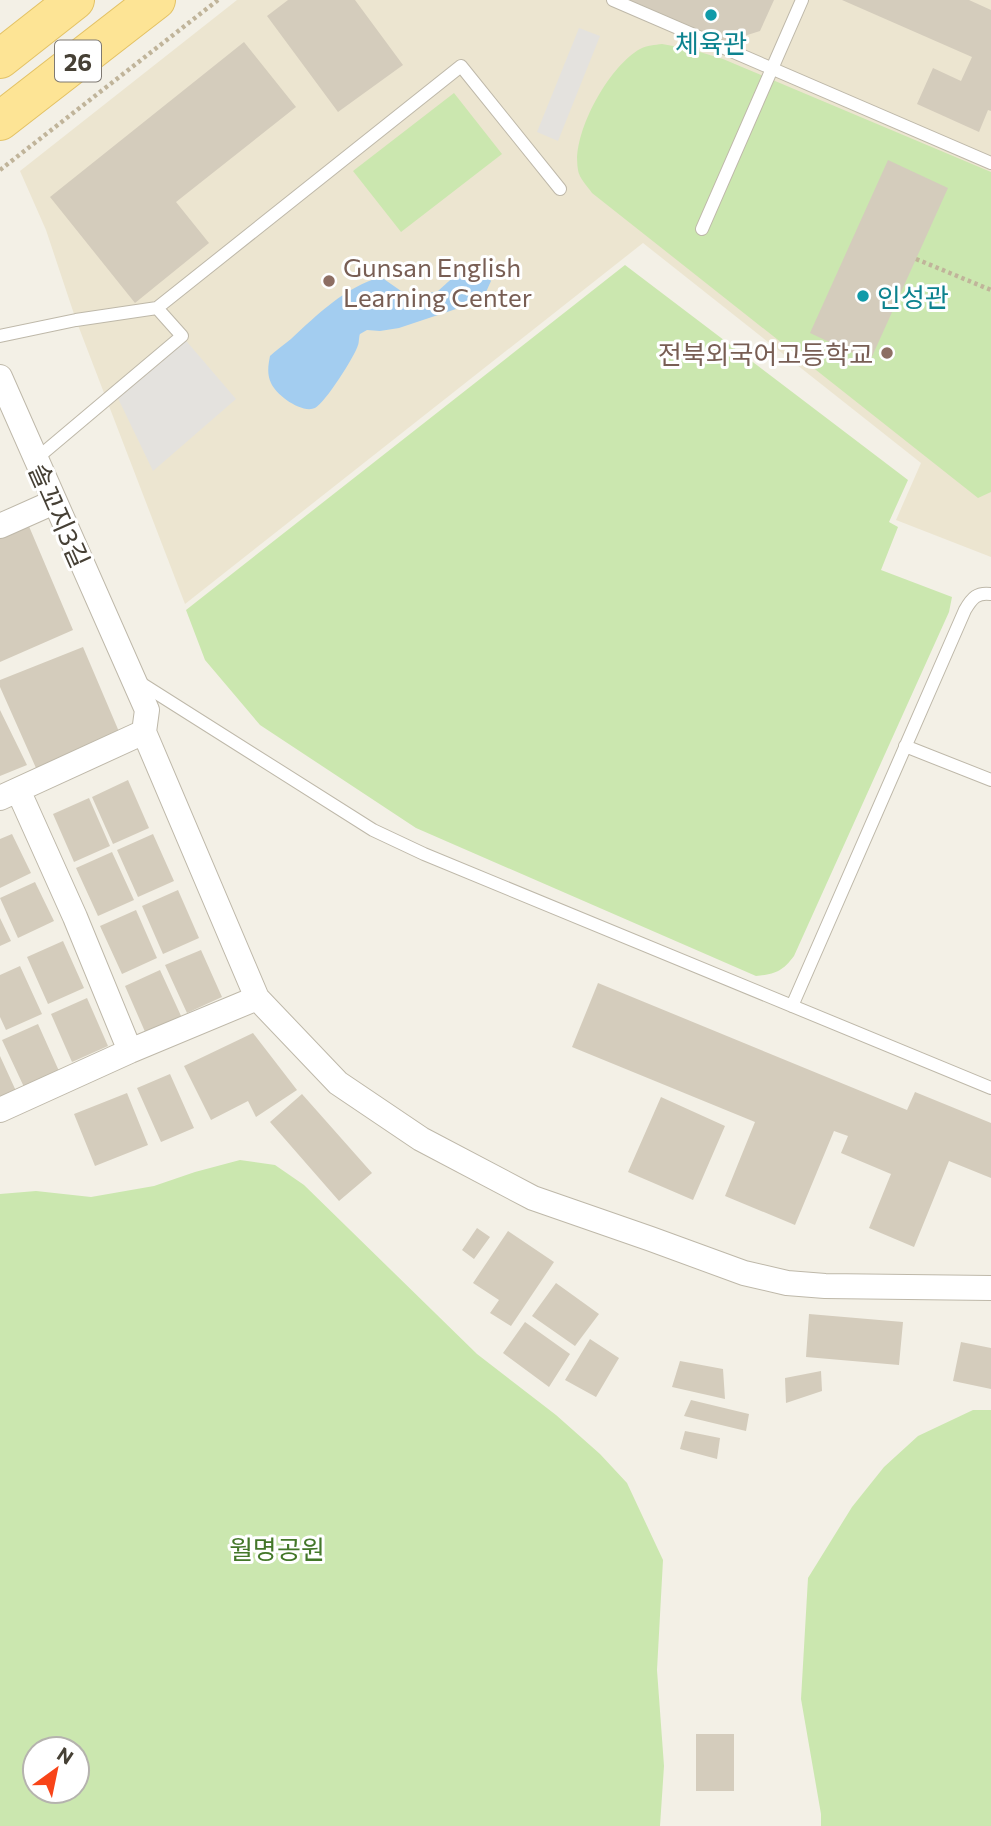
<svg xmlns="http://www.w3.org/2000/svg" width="991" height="1826" viewBox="0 0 991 1826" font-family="Commissioner,'Noto Sans KR',sans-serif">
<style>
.education{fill:#ece5d0}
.green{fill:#cbe7af;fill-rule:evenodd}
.parking{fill:#e4e2de}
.water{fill:#a3cdf0}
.building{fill:#d4ccbc}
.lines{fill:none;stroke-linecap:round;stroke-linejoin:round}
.service-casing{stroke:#beb8a9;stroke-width:14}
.minor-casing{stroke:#beb8a9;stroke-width:26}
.primary-casing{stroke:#e3c265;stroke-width:40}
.path{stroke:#c0b49a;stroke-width:4.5;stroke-dasharray:3.5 3.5;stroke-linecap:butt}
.service{stroke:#fff;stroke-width:12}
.minor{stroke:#fff;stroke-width:24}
.primary{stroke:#fde495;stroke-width:38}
.culture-dot{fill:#0f9aa8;stroke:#fff;stroke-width:2.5}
.education-dot{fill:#8d6e63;stroke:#fff;stroke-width:2.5}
.labels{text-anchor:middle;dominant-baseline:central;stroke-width:6;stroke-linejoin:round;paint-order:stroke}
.shield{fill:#fff;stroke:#7e7972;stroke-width:2}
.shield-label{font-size:24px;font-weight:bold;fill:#464035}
.culture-label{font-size:26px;fill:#0d838f;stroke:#fff}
.education-label{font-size:26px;fill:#785e54;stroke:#fff;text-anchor:start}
.street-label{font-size:26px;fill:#464035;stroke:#fff}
.park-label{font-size:26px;fill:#437729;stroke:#fff}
</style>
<rect width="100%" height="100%" fill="#f3f0e6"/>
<path class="education" d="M237,0h754v557l-95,-37 25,-57 -278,-220 -458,361 -109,-284 -30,-90 -26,-59z"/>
<path class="green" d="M662,44l28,5 33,10 268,113v320l-13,6 -386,-305c-4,-6 -13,-15 -14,-23 -7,-36 31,-104 62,-121 7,-4 15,-4 22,-5z
M454,93l48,61 -101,78 -48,-61z
M625,265l283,215 -19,42 9,5 -17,43 71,27 -3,15 -155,344c-12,16 -19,18 -38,20l-340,-148 -156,-103 -55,-65 -19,-50z
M240,1160l35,5 29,20 173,169 79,61 44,39 27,29 36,77 -6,110 7,96 -4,60h-660v-632l36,-3 55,6 63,-11 41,-14zM35,1749h42v42h-42z
M973,1410h18v416h-170v-12l-20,-115 7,-121 44,-71 32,-40 34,-31z"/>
<path class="parking" d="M579,28l21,8 -42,105 -21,-9z
M182,336l54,63 -83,72 -38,-79z"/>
<path class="water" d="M459,272c12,-1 26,-2 32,9l-5,11 -12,11 -75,25 -19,3 -13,-1 -7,4c-1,1 -1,10 -2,11 -3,11 -33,58 -43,63 -13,6 -39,-13 -44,-25 -4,-9 -3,-17 -1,-27 6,-6 14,-11 21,-17 27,-25 54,-52 90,-62l20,14 16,5 21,-5z"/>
<path class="building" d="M288,0h67l48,65 -65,47 -71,-96z
M619,0h155l-14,31 -38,12z
M842,0h127l22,10v101l-3,-1 -9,22 -62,-28 16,-36 28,13 11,-24z
M244,42l52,65 -120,95 33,41 -74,60 -85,-106z
M888,160l60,28 -78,173 -60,-28z
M28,524l45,106 -73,32v-127z
M83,647l37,87 -84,34 -36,-81v-7z
M0,710l27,55 -27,11z
M128,780l21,48 -36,16 -21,-47z
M89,798l21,48 -36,16 -21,-48z
M12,834l19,39 -31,15v-49z
M153,834l21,47 -36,16 -21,-47z
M112,852l22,48 -36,16 -22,-48z
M35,882l19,39 -36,17 -18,-40z
M178,890l21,48 -36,16 -21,-48z
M136,910l21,48 -35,16 -22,-48z
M0,918l11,23 -11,5z
M63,941l21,47 -36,16 -21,-47z
M201,950l21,47 -35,16 -22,-48z
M20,966l22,48 -36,16 -6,-13v-42z
M160,970l22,48 -36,16 -21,-48z
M598,983l309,127 8,-18 76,31v55l-42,-17 -35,86 -45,-19 22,-54 -50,-21 7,-17 -14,-5 -39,94 -70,-29 30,-74 -183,-75z
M87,998l21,48 -36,16 -21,-48z
M38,1024l21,47 -35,16 -22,-47z
M253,1033l44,57 -41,27 -8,-16 -37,19 -27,-54z
M0,1056l16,35 -16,7z
M170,1074l24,54 -33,14 -24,-54z
M127,1093l21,52 -53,21 -21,-52z
M302,1094l70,79 -33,28 -69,-79z
M661,1097l64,29 -32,74 -65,-28z
M477,1228l13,9 -16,22 -12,-9z
M508,1231l46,31 -43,64 -21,-13 9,-13 -26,-17z
M556,1283l43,31 -24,32 -43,-30z
M809,1314l94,8 -4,43 -93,-8z
M525,1322l45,32 -21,33 -46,-34z
M590,1339l29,19 -23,39 -31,-17z
M961,1342l30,6v41l-38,-8z
M680,1361l43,8 2,30 -53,-12z
M821,1371l1,20 -36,12 -1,-25z
M691,1400l58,14 -3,17 -62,-15z
M685,1431l35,7 -3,21 -37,-10z
M696,1734h38v57h-38z"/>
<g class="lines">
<g class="service-casing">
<path id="service" d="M613,0l378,163
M702,229l100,-229
M0,336l76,-16 81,-12 304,-242 99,123
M36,459l146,-123 -25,-28
M139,682l234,148 51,24 567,234
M905,746l86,34
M792,1006l173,-396c7,-12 12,-18 26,-16"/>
</g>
<g class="minor-casing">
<path id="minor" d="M0,377l147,333 -3,22 113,266 81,85 83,56 112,59 118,41 93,34 43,10 38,3 166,2
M0,526l54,-24
M18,790l57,127 55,134
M0,798l144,-66
M0,1110l130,-59 127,-53"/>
</g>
<g class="primary-casing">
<path id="primary" d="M0,59l75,-59
M0,121l156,-121"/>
</g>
<path class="path" d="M0,170l218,-170
M916,259l75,31"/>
<use href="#service" class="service"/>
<use href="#minor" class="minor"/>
<use href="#primary" class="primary"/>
</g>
<g class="culture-dot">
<circle cx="711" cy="15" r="7"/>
<circle cx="863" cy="296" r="7"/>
</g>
<g class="education-dot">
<circle cx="329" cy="281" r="7"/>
<circle cx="887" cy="353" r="7"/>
</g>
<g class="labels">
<rect class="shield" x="55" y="40.5" width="46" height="41" rx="5"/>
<g class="shield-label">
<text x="78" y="61">26</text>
</g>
<g class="culture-label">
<text x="711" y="42">체육관</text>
<text x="877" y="296" text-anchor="start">인성관</text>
</g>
<g class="education-label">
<text x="343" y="266">Gunsan English<tspan x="343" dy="30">Learning Center</tspan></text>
<text x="873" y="353" text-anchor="end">전북외국어고등학교</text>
</g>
<g class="street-label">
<text transform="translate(60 515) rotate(66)">솔꼬지3길</text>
</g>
<g class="park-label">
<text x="277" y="1548">월명공원</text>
</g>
</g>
<g transform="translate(56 1770) rotate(33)"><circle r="33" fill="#ffffff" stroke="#b5b3ae" stroke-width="2"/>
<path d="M0-5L12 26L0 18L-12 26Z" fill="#f84418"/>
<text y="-10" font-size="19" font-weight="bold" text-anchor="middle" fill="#464035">N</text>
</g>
</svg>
